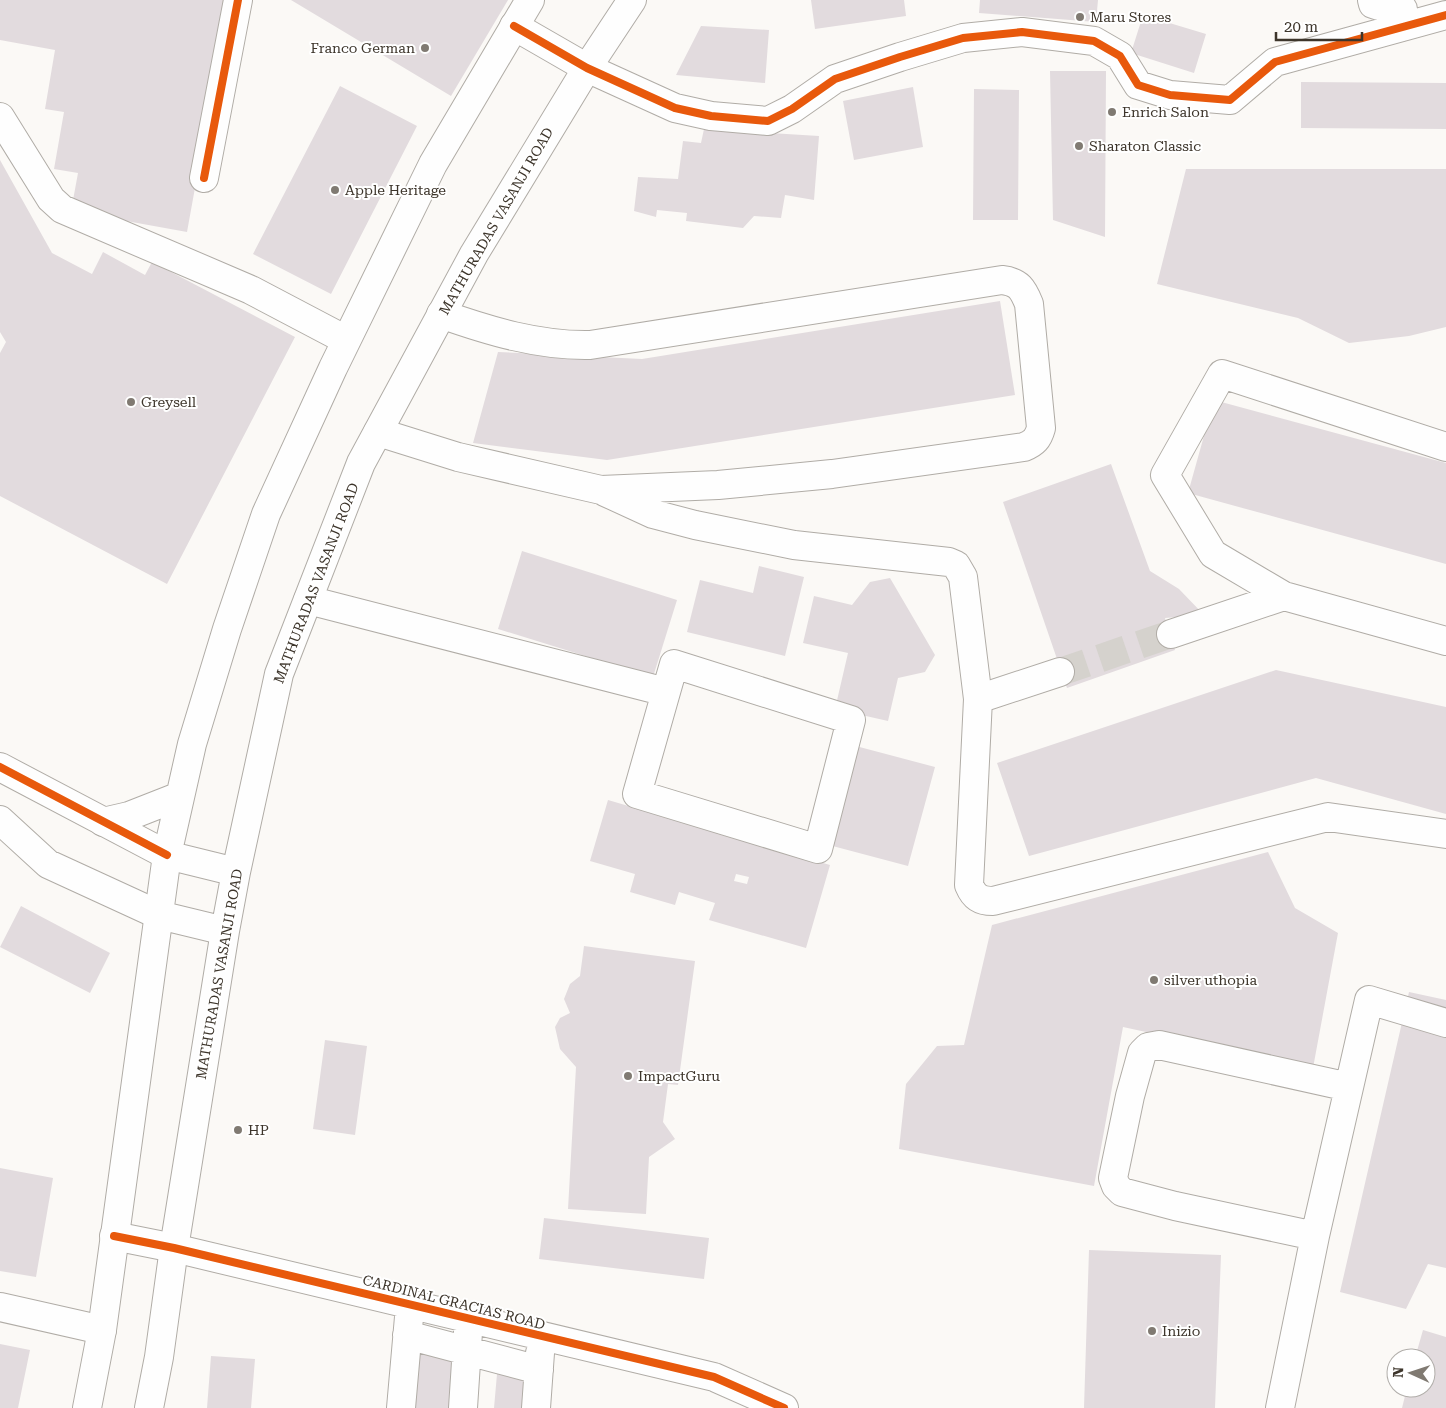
<svg xmlns="http://www.w3.org/2000/svg" width="1446" height="1408" viewBox="0 0 1446 1408" font-family="'Roboto Serif',serif">
<style>
.building{fill:#e2dbde;fill-rule:evenodd}
.lines{fill:none;stroke-linecap:round;stroke-linejoin:round}
.minor-tunnel{stroke:#d5d2cd;stroke-width:28;stroke-dasharray:28 14;stroke-linecap:butt}
.minor-casing{stroke:#b0aca6;stroke-width:30}
.major-casing{stroke:#b0aca6;stroke-width:30}
.minor{stroke:#fefefe;stroke-width:28}
.major{stroke:#fefefe;stroke-width:28}
.cycleway-casing{stroke:#fff;stroke-width:11}
.cycleway{stroke:#e8590c;stroke-width:8}
.poi-dot{fill:#807a72;stroke:#fff;stroke-width:2}
.labels{text-anchor:middle;dominant-baseline:central;stroke-width:4;stroke-linejoin:round;paint-order:stroke}
.poi-label{font-size:14px;fill:#3d352b;stroke:#fff;text-anchor:start}
.street-label{font-size:14px;fill:#3d352b;stroke:#fff}
</style>
<rect width="100%" height="100%" fill="#fbf9f6"/>
<path class="building" d="M0,0h229l-42,232 -116,-21 7,-38 -24,-4 10,-57 -19,-3 10,-59 -55,-10z
M291,0h217l-57,96z
M811,0h93l2,16 -91,13z
M980,0h118l-2,22 -117,-9z
M1143,15l63,19 -12,39 -63,-20z
M701,26l68,4 -4,53 -89,-8z
M1050,71h56l-1,166 -52,-17z
M1301,82l145,1v46l-145,-1z
M340,86l77,40 -86,168 -78,-40z
M913,87l10,60 -69,13 -11,-59z
M974,89l45,1 -1,130h-45z
M704,129l115,7 -5,64 -29,-5 -4,23 -27,-2 -11,12 -57,-7 1,-8 -30,-3 -1,7 -22,-6 4,-34 40,2 5,-38 18,2z
M0,160l52,93 40,21 11,-22 42,23 7,-13 143,75 -128,247 -167,-88v-143l6,-11 -6,-10z
M1186,169h260v158l-37,9 -60,7 -51,-25 -141,-34z
M1000,301l15,94 -408,65 -134,-17 25,-91 144,7z
M1214,400l232,63v101l-258,-71z
M1111,464l39,107 29,18 25,26 -39,3 10,32 -108,38 -64,-186z
M522,551l155,49 -24,77 -155,-48z
M759,566l45,11 -19,79 -98,-24 13,-52 53,13z
M890,578l45,77 -10,17 -27,6 -10,43 -53,-12 13,-56 -45,-10 11,-47 38,9 18,-23z
M1276,670l170,37v107l-130,-36 -287,78 -32,-93z
M852,745l83,22 -27,99 -83,-22z
M608,800l222,65 -24,83 -97,-28 6,-17 -36,-11 -4,13 -45,-13 5,-18 -45,-13zM736,874l13,3 -2,7 -13,-3z
M1268,852l27,56 43,25 -25,135 -190,-41 -29,159 -195,-37 7,-65 31,-38 27,-1 28,-120z
M21,906l89,47 -20,40 -90,-46z
M584,946l111,15 -17,124 -10,-1 -5,38 12,17 -26,18 -3,57 -78,-5 8,-142 -16,-18 -5,-22 5,-9 10,-5 -6,-14 6,-15 10,-8z
M1409,992l37,8v268l-18,-4 -22,45 -66,-17z
M325,1040l42,6 -12,89 -42,-6z
M0,1168l53,10 -17,99 -36,-6z
M544,1218l165,20 -5,41 -165,-20z
M1089,1250l132,5 -6,153h-131z
M1423,1330l23,7v71h-44l5,-20h19v-30h-11z
M0,1344l30,6 -12,58h-18z
M420,1348l40,3 -5,57h-40z
M211,1356l44,3 -4,49h-44z
M497,1374l33,3 -2,31h-34z"/>
<g class="lines">
<path class="minor-tunnel" d="M1060,672l111,-38"/>
<g class="minor-casing">
<path id="minor" d="M1372,0l1,4 6,2 24,3 -2,18
M514,26l73,42 88,40 36,8 57,5 24,-12 43,-30 65,-22 63,-19 59,-6 72,9 26,15 18,29 32,10 60,5 45,-38 171,-47
M0,117l51,82 11,10 189,81 95,50
M204,178l34,-178
M378,432l80,25 143,33 117,-5 114,-11 192,-27c10,-4 14,-8 17,-19l-12,-124c-6,-15 -10,-22 -27,-24l-412,65c-51,1 -101,-14 -149,-31
M1446,447l-224,-73 -57,101 48,79 71,42 162,45
M605,492l48,22 42,11 99,20 155,17 7,3 7,12 15,122 -9,186c5,12 11,16 24,16l335,-84 118,17
M308,600l358,92 -29,102 181,55 33,-129 -177,-56 -8,28
M1171,634l113,-38
M978,699l82,-27
M0,767l167,88
M0,820l48,44 111,51
M114,1236l60,12 540,129 70,31
M1315,1236l-140,-30 -53,-14 -6,-6 -3,-8 17,-82 12,-43 6,-6 11,-2 190,42
M0,1307l102,23
M407,1335l132,35
M401,1408l8,-91
M463,1408l5,-76
M536,1408l4,-55
M1280,1408l35,-172 54,-236 77,23"/>
</g>
<g class="major-casing">
<path id="major" d="M103,822l26,-6 51,-20
M167,855l69,17
M159,915l66,16
M87,1408l15,-78 65,-475 25,-111 35,-115 39,-115 67,-146 100,-204 97,-164
M149,1408l10,-51 15,-109 51,-317 11,-59 43,-198 82,-211 113,-209 113,-186 45,-68"/>
</g>
<use href="#minor" class="minor"/>
<use href="#major" class="major"/>
<g class="cycleway-casing">
<path id="cycleway" d="M514,26l73,42 88,40 36,8 57,5 24,-12 43,-30 65,-22 63,-19 59,-6 72,9 26,15 18,29 32,10 60,5 45,-38 171,-47
M204,178l34,-178
M0,767l167,88
M114,1236l60,12 540,129 70,31"/>
</g>
<use href="#cycleway" class="cycleway"/>
</g>
<g class="poi-dot">
<circle cx="1080" cy="17" r="5"/>
<circle cx="425" cy="48" r="5"/>
<circle cx="1112" cy="112" r="5"/>
<circle cx="1079" cy="146" r="5"/>
<circle cx="335" cy="190" r="5"/>
<circle cx="131" cy="402" r="5"/>
<circle cx="1154" cy="980" r="5"/>
<circle cx="628" cy="1076" r="5"/>
<circle cx="238" cy="1130" r="5"/>
<circle cx="1152" cy="1331" r="5"/>
</g>
<g class="labels">
<g class="poi-label">
<text x="1090" y="17">Maru Stores</text>
<text x="415" y="48" text-anchor="end">Franco German</text>
<text x="1122" y="112">Enrich Salon</text>
<text x="1089" y="146">Sharaton Classic</text>
<text x="345" y="190">Apple Heritage</text>
<text x="141" y="402">Greysell</text>
<text x="1164" y="980">silver uthopia</text>
<text x="638" y="1076">ImpactGuru</text>
<text x="248" y="1130">HP</text>
<text x="1162" y="1331">Inizio</text>
</g>
<g class="street-label">
<text transform="translate(496 221) rotate(-60)">MATHURADAS VASANJI ROAD</text>
<text transform="translate(316 583) rotate(-69)">MATHURADAS VASANJI ROAD</text>
<text transform="translate(219 974) rotate(-80)">MATHURADAS VASANJI ROAD</text>
<text transform="translate(454 1302) rotate(14)">CARDINAL GRACIAS ROAD</text>
</g>
</g>
<g transform="translate(1411 1373) rotate(273)"><circle r="24" fill="#ffffff" stroke="#b1aeaa"/>
<path d="M0-4L9 19L0 12L-9 19Z" fill="#807a72"/>
<text y="-8" font-size="14" font-weight="bold" text-anchor="middle" fill="#3d352b">N</text>
</g>
<path d="M1276 32v8h86v-8" fill="none" stroke="#3d352b" stroke-width="2.5"/>
<text x="1284" y="32" font-size="15" fill="#3d352b" stroke="#ffffff" stroke-width="4" paint-order="stroke">20 m</text>
</svg>
